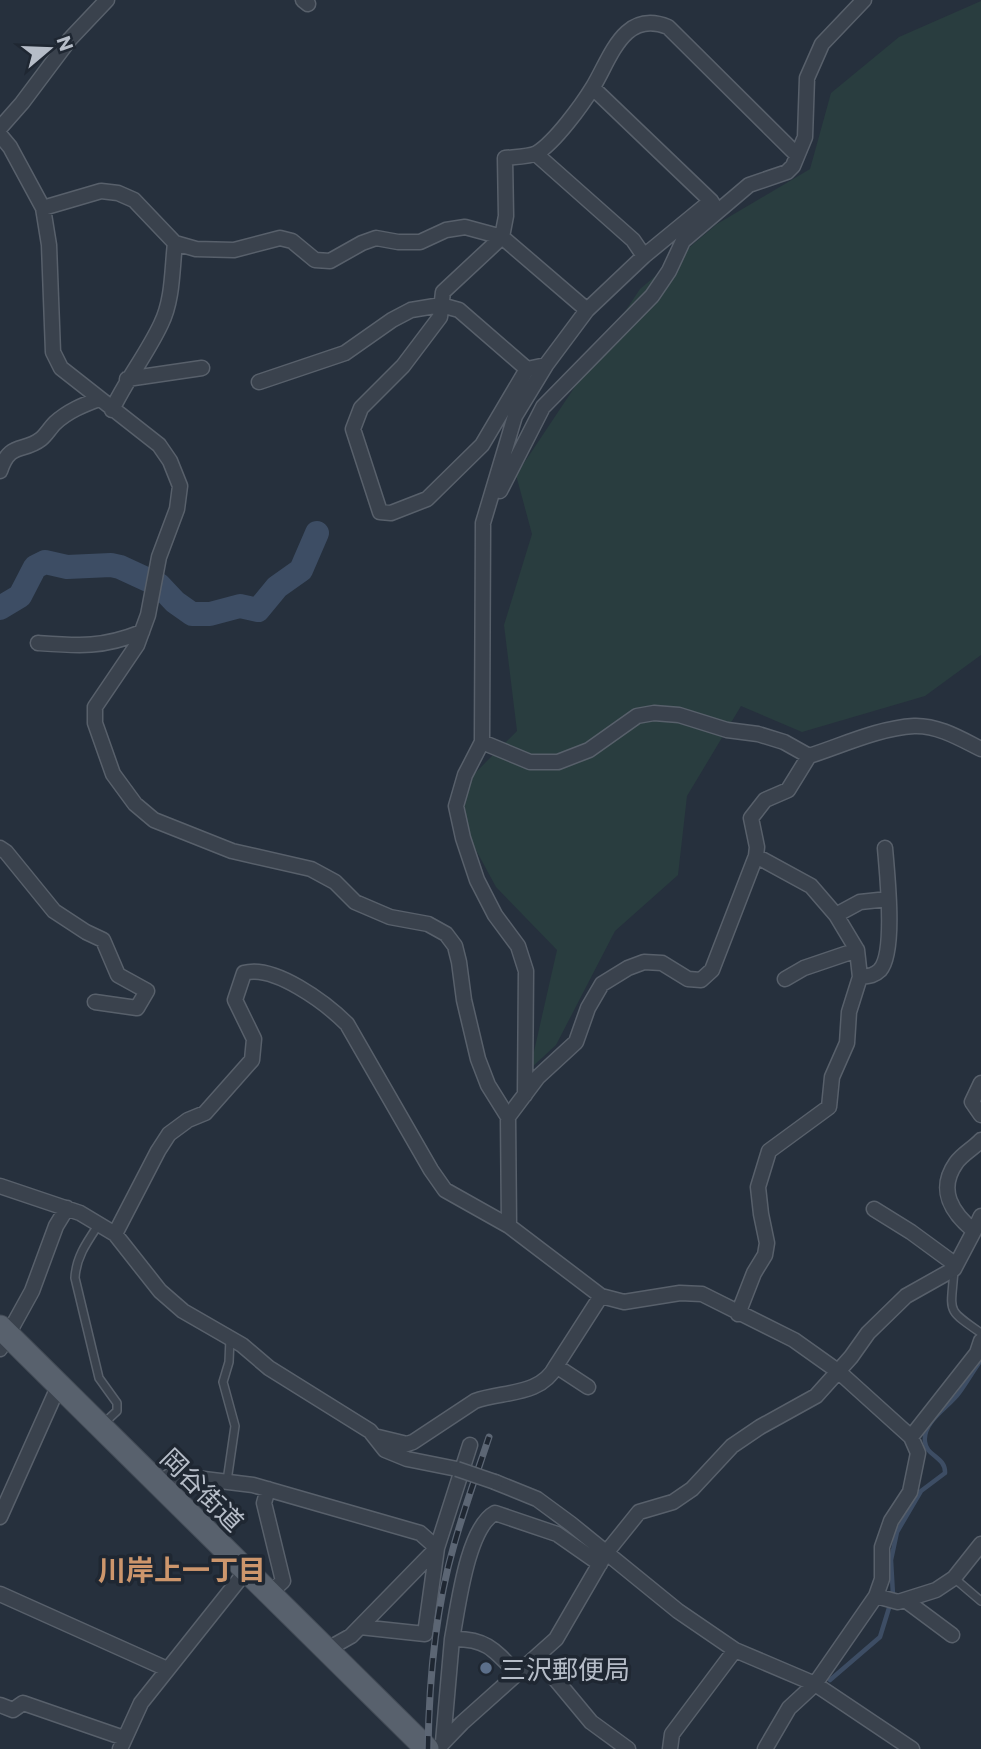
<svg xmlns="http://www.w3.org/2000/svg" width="981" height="1749" viewBox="0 0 981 1749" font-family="Commissioner,'Noto Sans JP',sans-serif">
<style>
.green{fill:#293d3f}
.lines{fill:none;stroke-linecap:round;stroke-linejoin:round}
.stream{stroke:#3d4d64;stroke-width:4.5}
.river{stroke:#3d4d64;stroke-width:24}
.service-casing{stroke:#58606b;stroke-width:10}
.minor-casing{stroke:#58606b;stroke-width:17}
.primary-casing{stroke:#434b56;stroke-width:25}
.service{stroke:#3a424d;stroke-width:7}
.minor{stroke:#3a424d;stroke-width:14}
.primary{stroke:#58616d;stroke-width:23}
.rail-casing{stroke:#5c6674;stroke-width:7}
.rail{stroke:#1f2732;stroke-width:4.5;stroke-dasharray:13;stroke-linecap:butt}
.minor-bridge-casing{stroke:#58606b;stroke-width:17;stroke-linecap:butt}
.minor-bridge{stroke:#3a424d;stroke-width:14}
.service-dot{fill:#5c6f8a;stroke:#1f2732;stroke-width:2.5}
.labels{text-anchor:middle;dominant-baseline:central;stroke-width:7;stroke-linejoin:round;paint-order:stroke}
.street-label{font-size:26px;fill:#b6bdc8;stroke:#1f2732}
.poi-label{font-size:26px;fill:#b6bdc8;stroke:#1f2732;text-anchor:start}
.neighbourhood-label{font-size:28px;font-weight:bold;fill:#cd966c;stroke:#1f2732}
</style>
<rect width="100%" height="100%" fill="#26303d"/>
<path class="green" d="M981,1v654l-56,41 -123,36 -61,-26 -54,90 -9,79 -63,56 -59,114 -26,24 27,-119 -61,-63 -39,-72 16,-40 44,-44 -13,-106 28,-91 -16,-59 124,-186 77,-65 93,-55 21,-76 68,-56z"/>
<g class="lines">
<path class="stream" d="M830,1680l50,-43 13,-42 -2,-35 6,-28 24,-41 24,-18c1,-16 -19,-17 -20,-31 -3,-20 24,-35 34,-49 8,-11 14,-22 22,-33"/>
<path class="river" d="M0,608l20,-12 15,-29 10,-5 22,5 44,-2 9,2 39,18 16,17 17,12h18l30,-8 18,4 19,-23 24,-17 16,-37"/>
<g class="service-casing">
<path id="service" d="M99,1224c-12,18 -23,33 -24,54l24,100 18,25v8l-15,14
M954,1270c-3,43 -9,38 27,63
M227,1481l8,-55 -12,-44 6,-20 1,-24
M954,1578l27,23"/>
</g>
<g class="minor-casing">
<path id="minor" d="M303,0l5,4
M593,88l118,113 5,8
M0,128l22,-25 48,-64 37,-39
M0,135l10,12 33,61 6,37 4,107 8,16 98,77 11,16 10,25 -3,23 -18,48 -11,58 -11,30 -42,62v16l18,51 22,30 19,16 78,31 79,18 24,13 20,20 35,15 38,7 18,10 9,12 4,16 5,38 14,59 10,26 20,32 1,109 92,70 23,6 56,-9 22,1 92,46 45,32 72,65 7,16 -8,39 -19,29 -9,26v32l-6,17 -61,88 -26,24 -24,41
M536,154l97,86 11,16
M43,208l58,-17 17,2 16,7 41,43 21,6 38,1 46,-12 12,3 23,19 15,1 32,-18 14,-5 22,4h22l26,-12 19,-3 37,10 85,73
M546,365l-19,4 -45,76 -55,54 -36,14 -11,-1 -27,-83 8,-21 42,-42 37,-49 3,-25 59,-55 4,-21 -1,-58c9,-1 24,-1 32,-5 18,-11 45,-48 56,-66 18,-30 31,-78 75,-60l129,128
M127,379l75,-11
M259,382l86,-29 47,-33 19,-10 30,-5 18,5 68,59
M112,410c14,-30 35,-56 49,-86 12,-24 11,-55 14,-81
M0,471c10,-30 23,-18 41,-32 5,-4 9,-11 14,-16 13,-12 28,-18 44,-24
M500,491l43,-84 109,-111 17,-25 14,-30 66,-56 38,-13 6,-6 12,-29 2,-59 15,-34 42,-44
M38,643c41,3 64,5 104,-11
M482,742l48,20h28l31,-12 48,-34 17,-3 25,2 48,15 31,4 26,8 25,14
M0,848l6,4 48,59 32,21 17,8 15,35 29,16 -10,17 -42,-6
M836,915l24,-13 28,-3
M860,977c8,-1 14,-1 20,-7 16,-18 7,-97 5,-122
M785,979l19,-11 53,-18
M981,1083l-9,19 9,13
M525,1095l1,-124 -8,-25 -23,-31 -18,-35 -14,-42 -7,-32 9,-31 17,-33 1,-219 32,-107 31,-51 41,-55 57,-54 67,-55
M508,1117l30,-40 38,-35 12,-34 14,-24 26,-16 16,-6 18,1 26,16 13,1 11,-10 44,-114 1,-9 -6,-29 14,-18 23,-10 21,-34c34,-11 70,-28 105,-30 24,-1 47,13 67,23
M0,1186l80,27 35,21 45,57 23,20 59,34 27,23 101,63 15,19 22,9 50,10
M874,1209l37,23 45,33
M974,1231l7,-15
M115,1234l43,-83 11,-17 19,-14 17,-7 47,-53 2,-21 -19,-39 9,-27c30,-9 82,30 103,51l84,146 14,20 64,36
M738,1314l16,-41 11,-18 2,-12 -6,-29 -3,-27 11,-36 60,-44 3,-30 15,-34 2,-31 11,-35 -3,-27 -21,-35 -25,-29 -55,-30
M0,1349l32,-58 24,-65 11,-18
M588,1387l-32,-21 45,-70
M374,1436l33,8 6,-2 62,-41c28,-10 66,-5 81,-35
M911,1437l66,-84 4,-12
M495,1482l42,17 34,25 107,87 57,39 80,34 97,65
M158,1485l13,-10 82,10 167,48 17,15 -86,88 -25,14
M268,1489l-4,14 19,78 -13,12
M0,1517l59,-132
M0,1594l167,75
M876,1596l22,6 38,-12 18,-12 27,-34
M905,1600l47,35
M360,1627l65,7 12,-86 33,-103
M452,1639c6,-31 15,-111 43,-126l62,21 43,30
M537,1657l54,65 37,27
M0,1705l13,5 10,-7 101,35
M443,1742l9,-103c34,-1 43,11 65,35
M120,1749l21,-46 105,-132
M437,1749l25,-26 94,-84 50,-86 33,-41 34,-10 19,-13 40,-43 28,-19 56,-31 35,-39 17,-24 38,-37 48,-27 20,-38c-22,-18 -37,-41 -18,-68 6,-9 18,-15 25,-23
M670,1749l2,-15 63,-84"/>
</g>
<g class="primary-casing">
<path id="primary" d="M0,1327l427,422"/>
</g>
<use href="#service" class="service"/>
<use href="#minor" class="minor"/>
<use href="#primary" class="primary"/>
<g class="rail-casing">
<path id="rail" d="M428,1749c1,-67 7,-139 26,-204 10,-36 23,-72 35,-108"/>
</g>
<use href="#rail" class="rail"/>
<g class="minor-bridge-casing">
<path id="minor-bridge" d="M457,1469l38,13"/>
</g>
<use href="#minor-bridge" class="minor-bridge"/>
</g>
<circle class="service-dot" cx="486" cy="1668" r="7"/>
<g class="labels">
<g class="street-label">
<text transform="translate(203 1489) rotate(45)">岡谷街道</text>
</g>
<g class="poi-label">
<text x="500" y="1668">三沢郵便局</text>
</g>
<g class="neighbourhood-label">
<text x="182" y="1569">川岸上一丁目</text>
</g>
</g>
<g transform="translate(49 49) rotate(71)" stroke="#1f2732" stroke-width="5" paint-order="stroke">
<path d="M0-5L12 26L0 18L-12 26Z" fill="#b6bdc8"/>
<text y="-10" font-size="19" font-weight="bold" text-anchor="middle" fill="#b6bdc8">N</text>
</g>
</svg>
